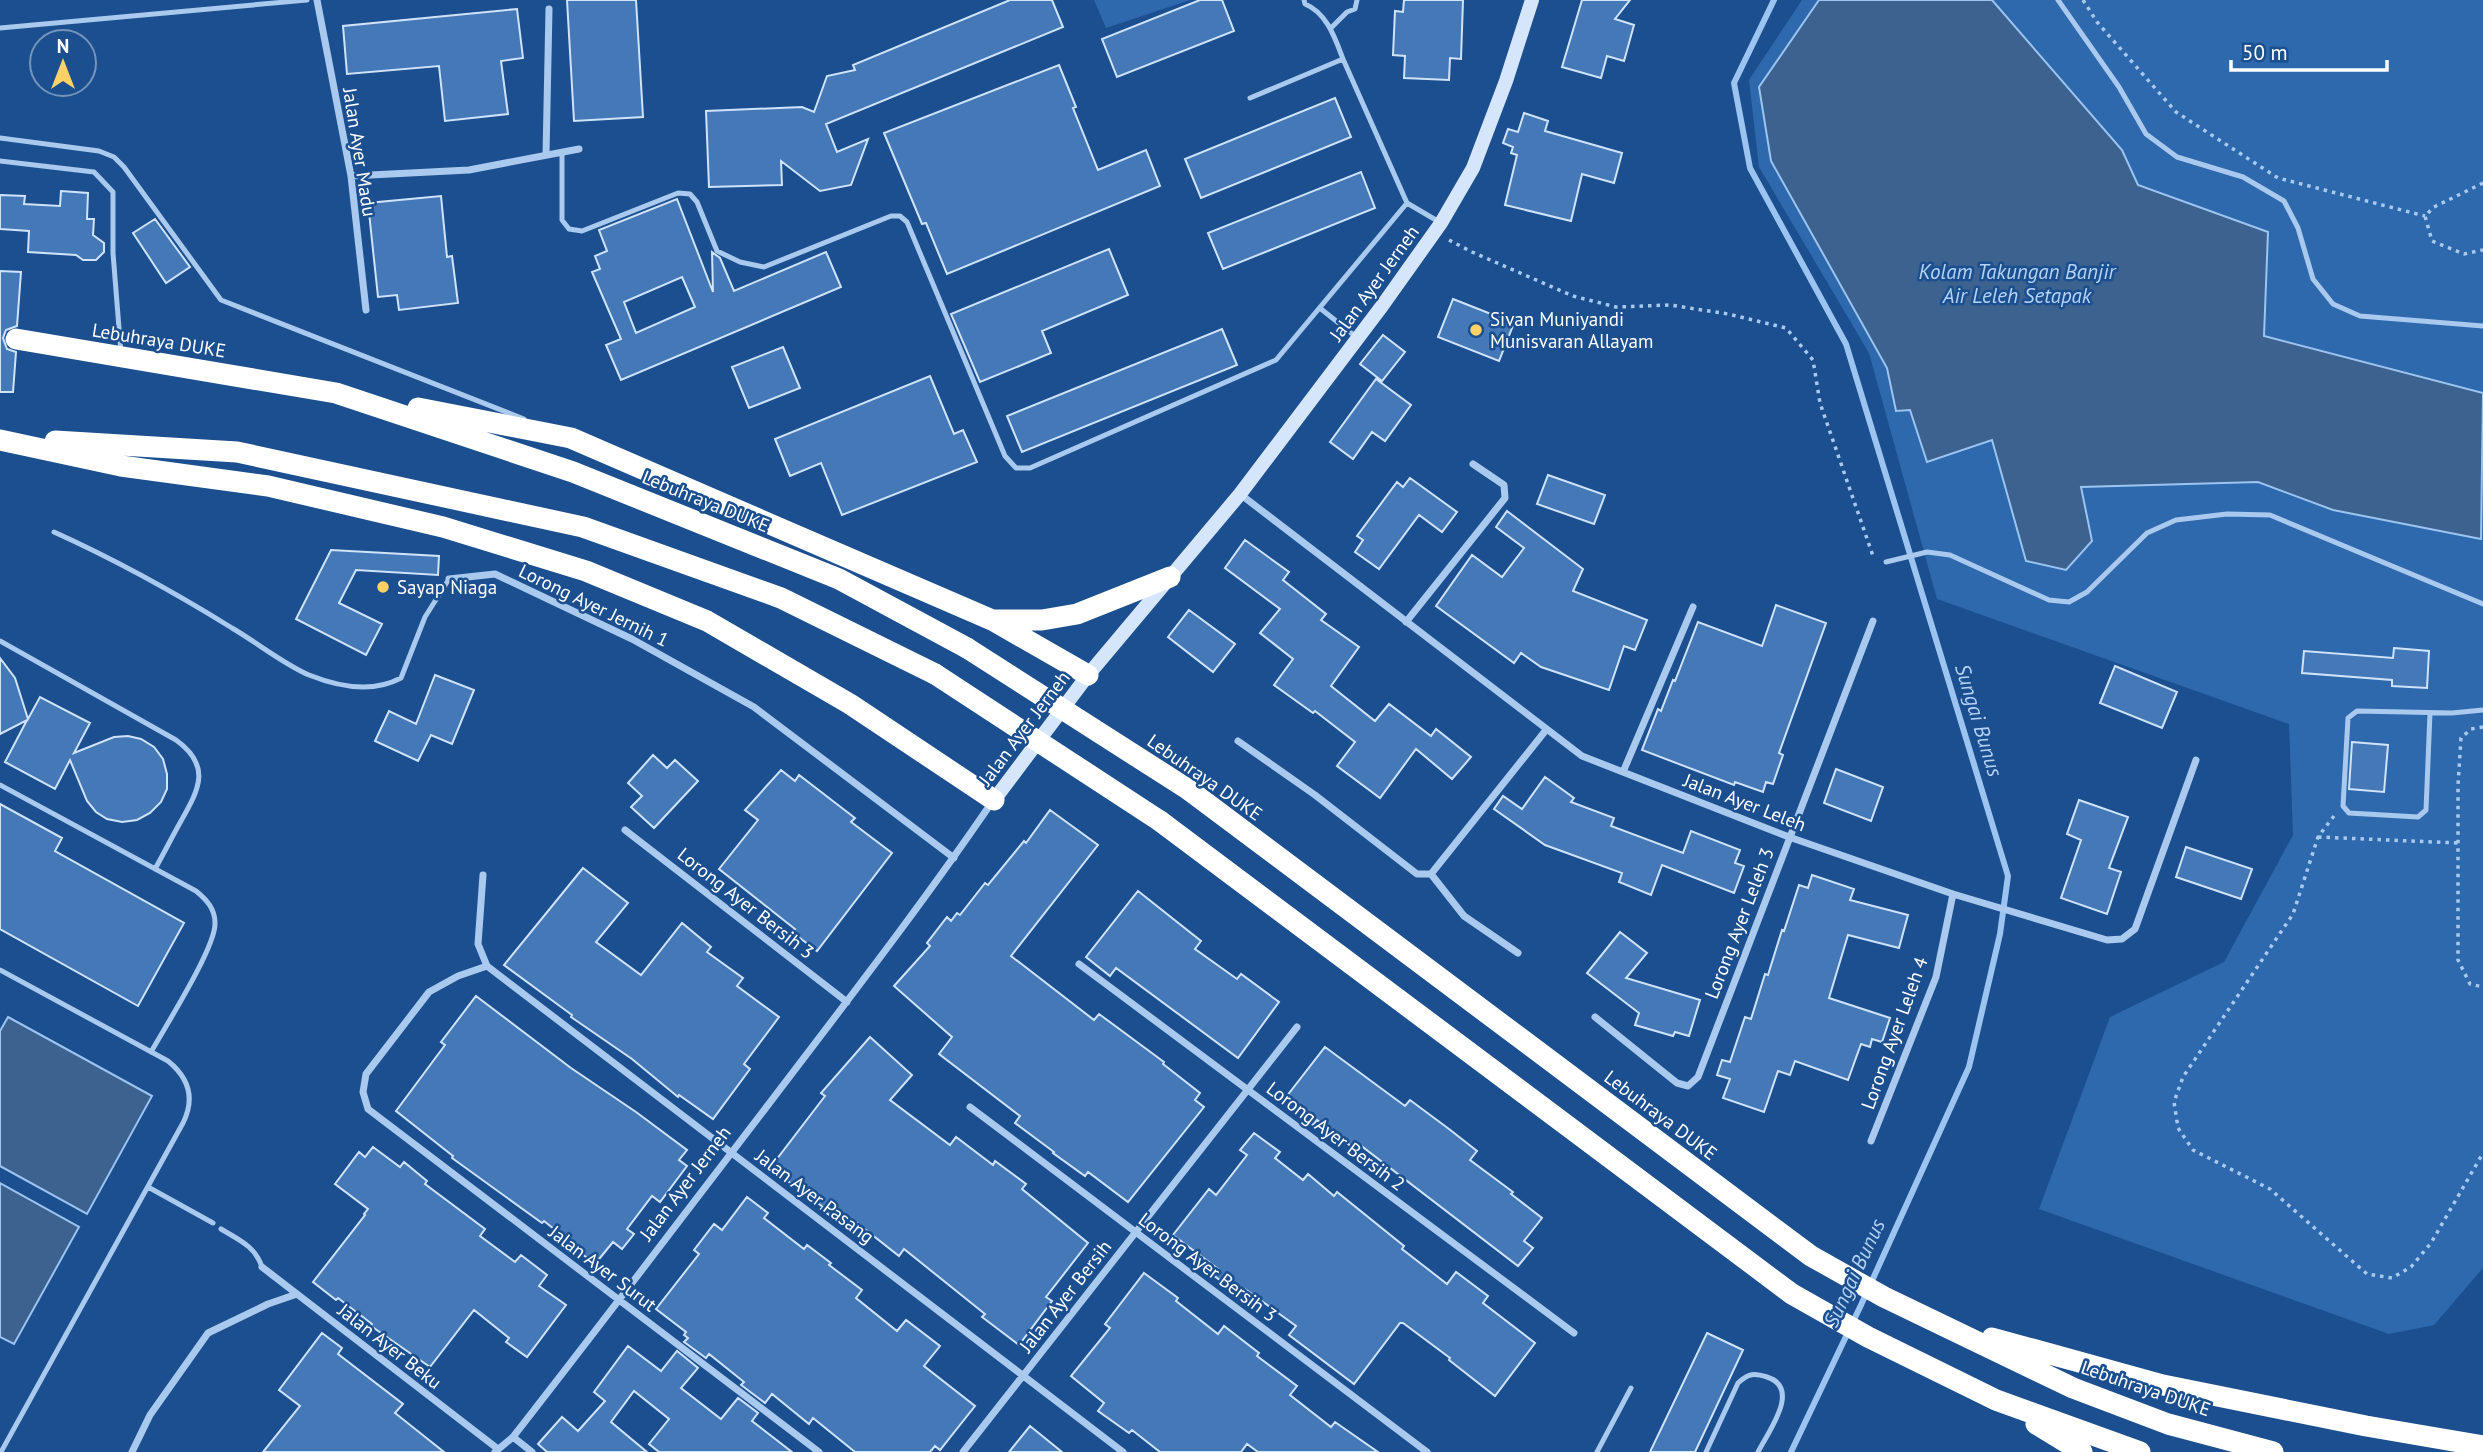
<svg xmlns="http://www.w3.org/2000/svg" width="2483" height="1452" viewBox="0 0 2483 1452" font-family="'PT Sans',sans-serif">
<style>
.green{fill:#2e69ad}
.water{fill:#3c6290;stroke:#9cc4f0;stroke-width:2}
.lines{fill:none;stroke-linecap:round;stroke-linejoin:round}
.stream{stroke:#9cc4f0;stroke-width:6}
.building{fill:#4478b7;stroke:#cfe3fa;stroke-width:2;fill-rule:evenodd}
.path{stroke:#a9c9ee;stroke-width:3.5;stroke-dasharray:3.5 5;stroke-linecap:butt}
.service{stroke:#a9c9ee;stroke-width:5}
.minor{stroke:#a9c9ee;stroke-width:7}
.secondary{stroke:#d6e6fa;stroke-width:14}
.motorway{stroke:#fff;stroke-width:21}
.motorway-bridge{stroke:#fff;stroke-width:21}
.poi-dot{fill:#ffd166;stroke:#1b4f8f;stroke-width:2.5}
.labels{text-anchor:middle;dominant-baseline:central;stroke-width:5;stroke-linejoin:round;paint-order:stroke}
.street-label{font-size:19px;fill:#fff;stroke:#1b4f8f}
.poi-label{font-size:19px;fill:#fff;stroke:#1b4f8f;text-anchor:start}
.water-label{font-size:21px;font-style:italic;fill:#b5d3f5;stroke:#1b4f8f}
</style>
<rect width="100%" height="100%" fill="#1b4f8f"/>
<path class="green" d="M1094,0h96l-84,28z
M1802,0h681v1268l-49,57 -45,9 -350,-125 71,-192 114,-55 69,-127 -4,-111 -352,-125 -68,-246 -110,-186 -10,-87z"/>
<path class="water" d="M1819,0h173l130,150 16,35 130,47 -4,104 219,57 -2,146 -148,-29 -75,-28 -177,5 11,54 -26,29 -40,-9 -34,-121 -65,22 -17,-52 -14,1 -9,-43 -116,-207 -12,-74z
M8,1017l144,79 -65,118 -87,-48v-135z
M0,1183l79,44 -65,117 -14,-7z"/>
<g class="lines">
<path class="stream" d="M1774,0l-40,83 16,85 96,176 162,532 -8,58 -31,133 -108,238 -70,147"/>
</g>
<path class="building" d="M567,0h69l7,117 -69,4z
M1010,0h42l11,27 -237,97 11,28 31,-13 -17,46 -31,6 -39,-30 1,24 -73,2 -3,-76 96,-4 12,5 13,-36 28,-6 -2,-5z
M1200,0h22l12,31 -117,46 -15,-38z
M1404,0h59l-2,59 -11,-1 -1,22 -45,-2 1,-22 -12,-1 2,-44 8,1z
M1582,0h48l-15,19 19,6 -10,36 -17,-5 -6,22 -39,-11z
M517,9l6,49 -22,3 7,53 -63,7 -6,-55 -92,8 -4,-48z
M1059,65l17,42 -3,1 25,62 48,-20 14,36 -213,88 -21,-51 -4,1 -38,-91z
M1335,98l16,39 -150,61 -16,-39z
M1524,113l24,8 -3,10 77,22 -8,30 -32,-9 -11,47 -66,-16 12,-50 -6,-2 2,-6 -10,-4 5,-14 10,3z
M1361,172l14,36 -152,61 -15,-36z
M61,191l27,2 -1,26h7l-1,16 11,8v9l-8,8h-13l-7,-5 -48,-3 1,-21 -29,-2v-34l25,1 -1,8 36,2z
M441,196l6,61 5,-1 6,47 -59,7 -2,-15 -19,2 -10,-94z
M677,199l36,93 -1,-40 8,6 14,33 92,-39 15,35 -220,93 -15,-35 15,-6 -29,-67 8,-3 -5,-13 12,-5 -8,-21zM682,277l13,30 -59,26 -12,-31z
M155,219l35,48 -24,16 -33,-50z
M1109,249l19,46 -86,36 9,22 -71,29 -29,-68z
M0,271l21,1 -4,54 -11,4 -3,8 4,11 9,3 -3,40h-13z
M1453,299l61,24 -15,38 -61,-24z
M1222,329l15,36 -215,87 -15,-36z
M1383,335l22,17 -23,29 -22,-17z
M783,347l17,41 -51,20 -17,-41z
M930,376l24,58 9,-4 14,32 -135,53 -21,-52 -31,13 -15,-37z
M1376,379l35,26 -26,36 -13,-9 -19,27 -23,-17z
M1548,475l57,20 -11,29 -57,-20z
M1410,478l47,34 -15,20 -23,-17 -40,54 -24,-17 8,-12 -6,-4 40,-54 6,5z
M1507,511l76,58 -10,22 74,29 -12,30 -11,-4 -15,44 -68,-23 -20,-14 -7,10 -78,-57 36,-51 30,22 22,-29 -28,-21z
M1245,540l44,32 -6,8 43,34 -5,6 38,27 -28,39 44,35 14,-17 42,32 5,-7 35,28 -19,22 -36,-30 -36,49 -43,-32 18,-24 -40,-31 -2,2 -39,-28 19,-26 -33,-26 20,-24 -55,-41z
M331,550l108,6 -1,19 -82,-5 -17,33 43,21 -16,31 -70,-36z
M1776,605l50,18 -47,130 4,2 -10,29 -7,-2 -3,10 -28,-10 -1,3 -92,-35 16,-41 3,2 12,-31 2,1 23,-59 64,24z
M1189,610l46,34 -22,28 -45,-35z
M2394,648l35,3 -2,37 -35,-2v-6l-90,-7 2,-22 89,7z
M0,658l15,20 13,41 12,-22 50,26 -16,30 40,-16 14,-1 13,3 13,8 9,12 4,15v15l-6,13 -11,11 -13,7 -15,2 -15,-3 -11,-7 -9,-11 -17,-41 -15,29 -50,-27 22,-42 -27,14z
M2115,666l62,26 -15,36 -62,-25z
M435,675l39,15 -22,54 -21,-9 -13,26 -43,-20 14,-30 27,13z
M2352,742l36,3 -4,47 -35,-3z
M653,755l14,13 8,-8 23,21 -44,47 -23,-21 11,-11 -14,-13z
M1836,769l47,18 -12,34 -47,-18z
M781,770l14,11 4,-6 56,43 -4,4 41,31 -75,98 -25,-19 3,-3 -76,-60 39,-49 -13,-10z
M1545,777l29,21 -3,4 43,16 -3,8 72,27 8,-22 49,19 -5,13 9,3 -10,27 -72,-28 -11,30 -32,-13 3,-9 -77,-28 -51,-36 9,-13 19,13z
M2079,800l49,17 -19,51 12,4 -14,42 -46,-16 20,-58 -14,-6z
M0,804l62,34 -7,13 129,72 -46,83 -138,-77z
M1050,810l48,35 -87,111 83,64 5,-6 65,48 -1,2 37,29 -5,7 9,7 -76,95 -40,-30 -3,4 -32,-23 1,-1 -39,-29 5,-7 -81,-62 13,-17 -58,-51 36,-40 -3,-3 20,-26 4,4 6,-8 3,2 25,-32 3,2 36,-44 2,2z
M2186,847l66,22 -11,30 -65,-22z
M583,868l45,35 -32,39 45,33 41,-52 29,24 -4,5 36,26 -6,8 42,31 -35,47 6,5 -37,50 -34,-24 -1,2 -46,-38 -61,-42 1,-2 -68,-50z
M1812,875l42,14 -4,11 58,15 -9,33 -51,-13 -19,63 61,20 -8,24 -10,-3 -2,8 -9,-3 -13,36 -53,-19 -5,14 -12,-4 -14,41 -41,-14 7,-19 -13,-4 5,-15 8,2 15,-45 6,2 14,-45 3,1 14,-45 2,1 15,-46 9,3z
M1138,891l63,50 -6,8 42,30 4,-5 38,28 -41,56 -122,-90 -6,8 -24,-19z
M1620,932l27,21 -21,25 74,22 -11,36 -14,-4 -2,4 -38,-11 4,-12 -52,-40z
M476,996l95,72 65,44 51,38 -8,10 8,6 -27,36 -8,-6 -25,33 7,5 -12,15 -9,-7 -18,22 -18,-14 1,-2 -34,-27 -2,2 -90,-65 1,-2 -57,-45 49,-66 -4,-3z
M870,1037l42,38 -22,25 60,45 6,-8 37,28 2,-4 31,23 -4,5 66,54 -42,54 6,4 -33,44 -37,-28 3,-3 -81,-65 -5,7 -42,-33 -6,8 -30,-22 2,-2 -53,-39 55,-72 -4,-3z
M1325,1047l80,59 5,-6 39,29 28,22 -7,9 43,32 -2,2 31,24 -18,23 9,7 -15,18 -158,-121 -4,5 -39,-30 -4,5 -30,-24z
M1254,1133l26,19 -5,6 28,22 5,-6 26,22 3,-4 67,54 -2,3 45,35 9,-12 32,24 -5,7 52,40 -40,53 -46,-36 1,-2 -47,-35h-3l-46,61 -65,-49 7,-9 -51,-37 -5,6 -27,-20 5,-6 -45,-34 36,-46 7,6 31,-40 -7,-5z
M373,1147l27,20 4,-5 23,19 -2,3 60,45 -5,7 35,26 6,-7 26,20 -8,11 27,19 -39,52 -21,-15 3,-4 -35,-28 -44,57 -59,-41 1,-2 -34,-26 -2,2 -23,-18 52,-67 -1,-1 4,-5 -33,-25 24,-32 6,5z
M747,1197l21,16 -4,5 40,31 3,-4 24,18 -2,2 33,25 -6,8 41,33 9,-11 34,26 -16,20 51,40 -35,44 -5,-4 -5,6h-75l-42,-34 -4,6 -37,-30 -7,9 -24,-18 3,-3 -35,-28 -3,4 -22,-16 4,-4 -4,-3 2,-3 -30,-23 43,-55 -5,-4 20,-26 8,6z
M1144,1273l34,25 -2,3 42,33 6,-8 35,27 -2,3 40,30 -7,9 41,32 4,-5 43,30h-120l-11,-8 -6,8h-81l-28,-22 -3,3 -31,-22 6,-8 -33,-27 39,-48 -5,-4z
M322,1333l20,15 -4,6 65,50 -8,9 49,39h-181l37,-46 -21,-16z
M1707,1333l36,17 -48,102h-45z
M628,1346l33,25 16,-20 21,17 -17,20 40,31 17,-21 20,15 -6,8 40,31h-133l-10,-8 20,-25 -35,-28 -23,31 36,30h-100l-9,-8 24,-27 16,14 27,-30 -11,-9z
M1030,1426l32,26h-53z"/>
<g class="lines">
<path class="path" d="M2083,0l14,22 79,90 102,66 147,38
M2483,183l-49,24 -9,9 7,25 32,13 19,-4
M1449,240l23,12 101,44 43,11 54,-2 58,9 58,14 27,32 7,43 53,153
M2483,727l-12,2 -10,9 -3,47v175l12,24 13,3
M2334,816l-16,21 -25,77 -110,163 -9,25 4,26 15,22 77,39 97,85 25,4 19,-11 20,-24 52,-90
M2318,837l140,6"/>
<path class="service" d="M2058,0l61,87 27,47 31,23 66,20 41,24 14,27 15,51 20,25 27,12 123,10
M0,28l307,-28
M1331,28l16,-16 8,-3 2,-9
M1343,59l64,144 34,20
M1250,98l93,-39c-8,-21 -16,-46 -38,-55l-1,-4
M0,138l99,13 15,6 10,10 97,133 303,119
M562,152v68l7,9 13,2 96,-38 12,1 7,8 20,49 23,11 24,5 127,-51h9l7,6 98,234 11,12h14l246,-108 131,-157
M0,161l94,11 19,20v61l8,100
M1321,309l34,27
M54,532c62,28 120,60 178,96 24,14 53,37 77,47 30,12 64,18 92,3l24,-61 24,-38
M1886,562l41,-10 23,3 99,45 20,2 18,-10 60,-59 29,-13 51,-6 43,1 213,89
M0,641l176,99c36,26 23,49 5,81 -9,16 -17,32 -26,48
M2430,713l-4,97 -8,7 -69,-4 -6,-7 5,-88 9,-7 95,2 31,-3
M0,785l196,106c11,9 19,18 19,32 1,24 -50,104 -64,129
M0,970l168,91c21,17 27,38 15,62l-182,329
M148,1187l65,36
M221,1229c18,11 34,17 41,38
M1597,1452l34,-64
M1706,1452l32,-69c11,-10 16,-10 29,-6 35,11 1,55 -9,75"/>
<path class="minor" d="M317,0l34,176 15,134
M546,155l3,-146
M351,176l118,-6 110,-21
M1240,494l342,262 207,81 164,57 154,46 15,-1 13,-10 61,-169
M449,579l46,-5 137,65 122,68 200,151
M1406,622l99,-124 -1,-13 -31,-21
M1238,741l77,54 102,79h14
M1623,772l70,-165
M625,830l222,172
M1431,874l115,-144
M1431,874l33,42 54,37
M483,875l-5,69 9,22 -29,10 -29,16 -63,82 -3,18 5,17 451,343
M1079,964l495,369
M487,966l636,486
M1595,1017l82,66 11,3 10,-9 175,-456
M970,1107l457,345
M1871,1141l65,-164 17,-83
M262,1267l236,182
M513,1437l19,15
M132,1452l18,-37 58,-82 60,-29 29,-10
M495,1452l18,-15c86,-110 170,-221 255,-332 76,-100 153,-199 224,-303
M963,1452l334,-425"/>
<path class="secondary" d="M994,800l94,-125 152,-181 142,-188 59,-83 32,-55 33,-87 26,-81"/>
<path class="motorway" d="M16,339l320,54 237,79 266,107 128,69
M418,408l153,30 421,182 96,55
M0,440l121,26 147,20 175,41 143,44 121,50 143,83 144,96
M55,441l182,11 346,75 198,71 154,76
M994,620h48l35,-6 93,-37
M1189,790l622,466 73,41 189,91 95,36 105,28
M1160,821l632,473 76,43 128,63 144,52
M1992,1338l171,47 203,41 117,20
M2036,1424l46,28"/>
<path class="motorway-bridge" d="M967,648l222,142
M935,674l225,147"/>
</g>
<g class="poi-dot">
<circle cx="1476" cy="330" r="7"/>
<circle cx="383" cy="587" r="7"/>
</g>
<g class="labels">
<g class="street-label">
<text transform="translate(360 152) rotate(81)">Jalan Ayer Madu</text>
<text transform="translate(1374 283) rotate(-54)">Jalan Ayer Jerneh</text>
<text transform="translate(159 340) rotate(9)">Lebuhraya DUKE</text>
<text transform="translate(706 501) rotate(22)">Lebuhraya DUKE</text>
<text transform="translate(594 605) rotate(26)">Lorong Ayer Jernih 1</text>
<text transform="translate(1024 728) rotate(-53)">Jalan Ayer Jerneh</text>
<text transform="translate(1205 777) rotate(35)">Lebuhraya DUKE</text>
<text transform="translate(1745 802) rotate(21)">Jalan Ayer Leleh</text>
<text transform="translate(746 903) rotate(38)">Lorong Ayer Bersih 3</text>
<text transform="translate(1739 923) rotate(-69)">Lorong Ayer Leleh 3</text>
<text transform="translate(1894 1033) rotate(-70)">Lorong Ayer Leleh 4</text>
<text transform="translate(1661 1115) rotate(37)">Lebuhraya DUKE</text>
<text transform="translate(1336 1136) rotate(37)">Lorong Ayer Bersih 2</text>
<text transform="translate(685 1183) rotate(-53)">Jalan Ayer Jerneh</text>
<text transform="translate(815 1196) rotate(37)">Jalan Ayer Pasang</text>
<text transform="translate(1208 1267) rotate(37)">Lorong Ayer Bersih 3</text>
<text transform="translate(603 1268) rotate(37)">Jalan Ayer Surut</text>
<text transform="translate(1065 1296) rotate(-52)">Jalan Ayer Bersih</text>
<text transform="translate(390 1346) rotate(38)">Jalan Ayer Beku</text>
<text transform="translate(2146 1388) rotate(19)">Lebuhraya DUKE</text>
</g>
<g class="poi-label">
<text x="1490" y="319">Sivan Muniyandi<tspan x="1490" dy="22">Munisvaran Allayam</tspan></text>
<text x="397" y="587">Sayap Niaga</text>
</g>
<g class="water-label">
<text x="2017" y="271">Kolam Takungan Banjir<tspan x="2017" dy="24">Air Leleh Setapak</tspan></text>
<text transform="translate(1979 720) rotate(73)">Sungai Bunus</text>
<text transform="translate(1854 1273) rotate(-65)">Sungai Bunus</text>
</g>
</g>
<g transform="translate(63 63)"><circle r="33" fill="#1b4f8f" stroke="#7695bc" stroke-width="2"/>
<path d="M0-5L12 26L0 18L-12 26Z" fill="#ffd166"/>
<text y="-10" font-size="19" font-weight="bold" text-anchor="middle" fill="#ffffff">N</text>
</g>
<path d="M2231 60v10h156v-10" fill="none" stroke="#ffffff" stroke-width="3.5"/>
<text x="2242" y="60" font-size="21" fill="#ffffff" stroke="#1b4f8f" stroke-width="5" paint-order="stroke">50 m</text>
</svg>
